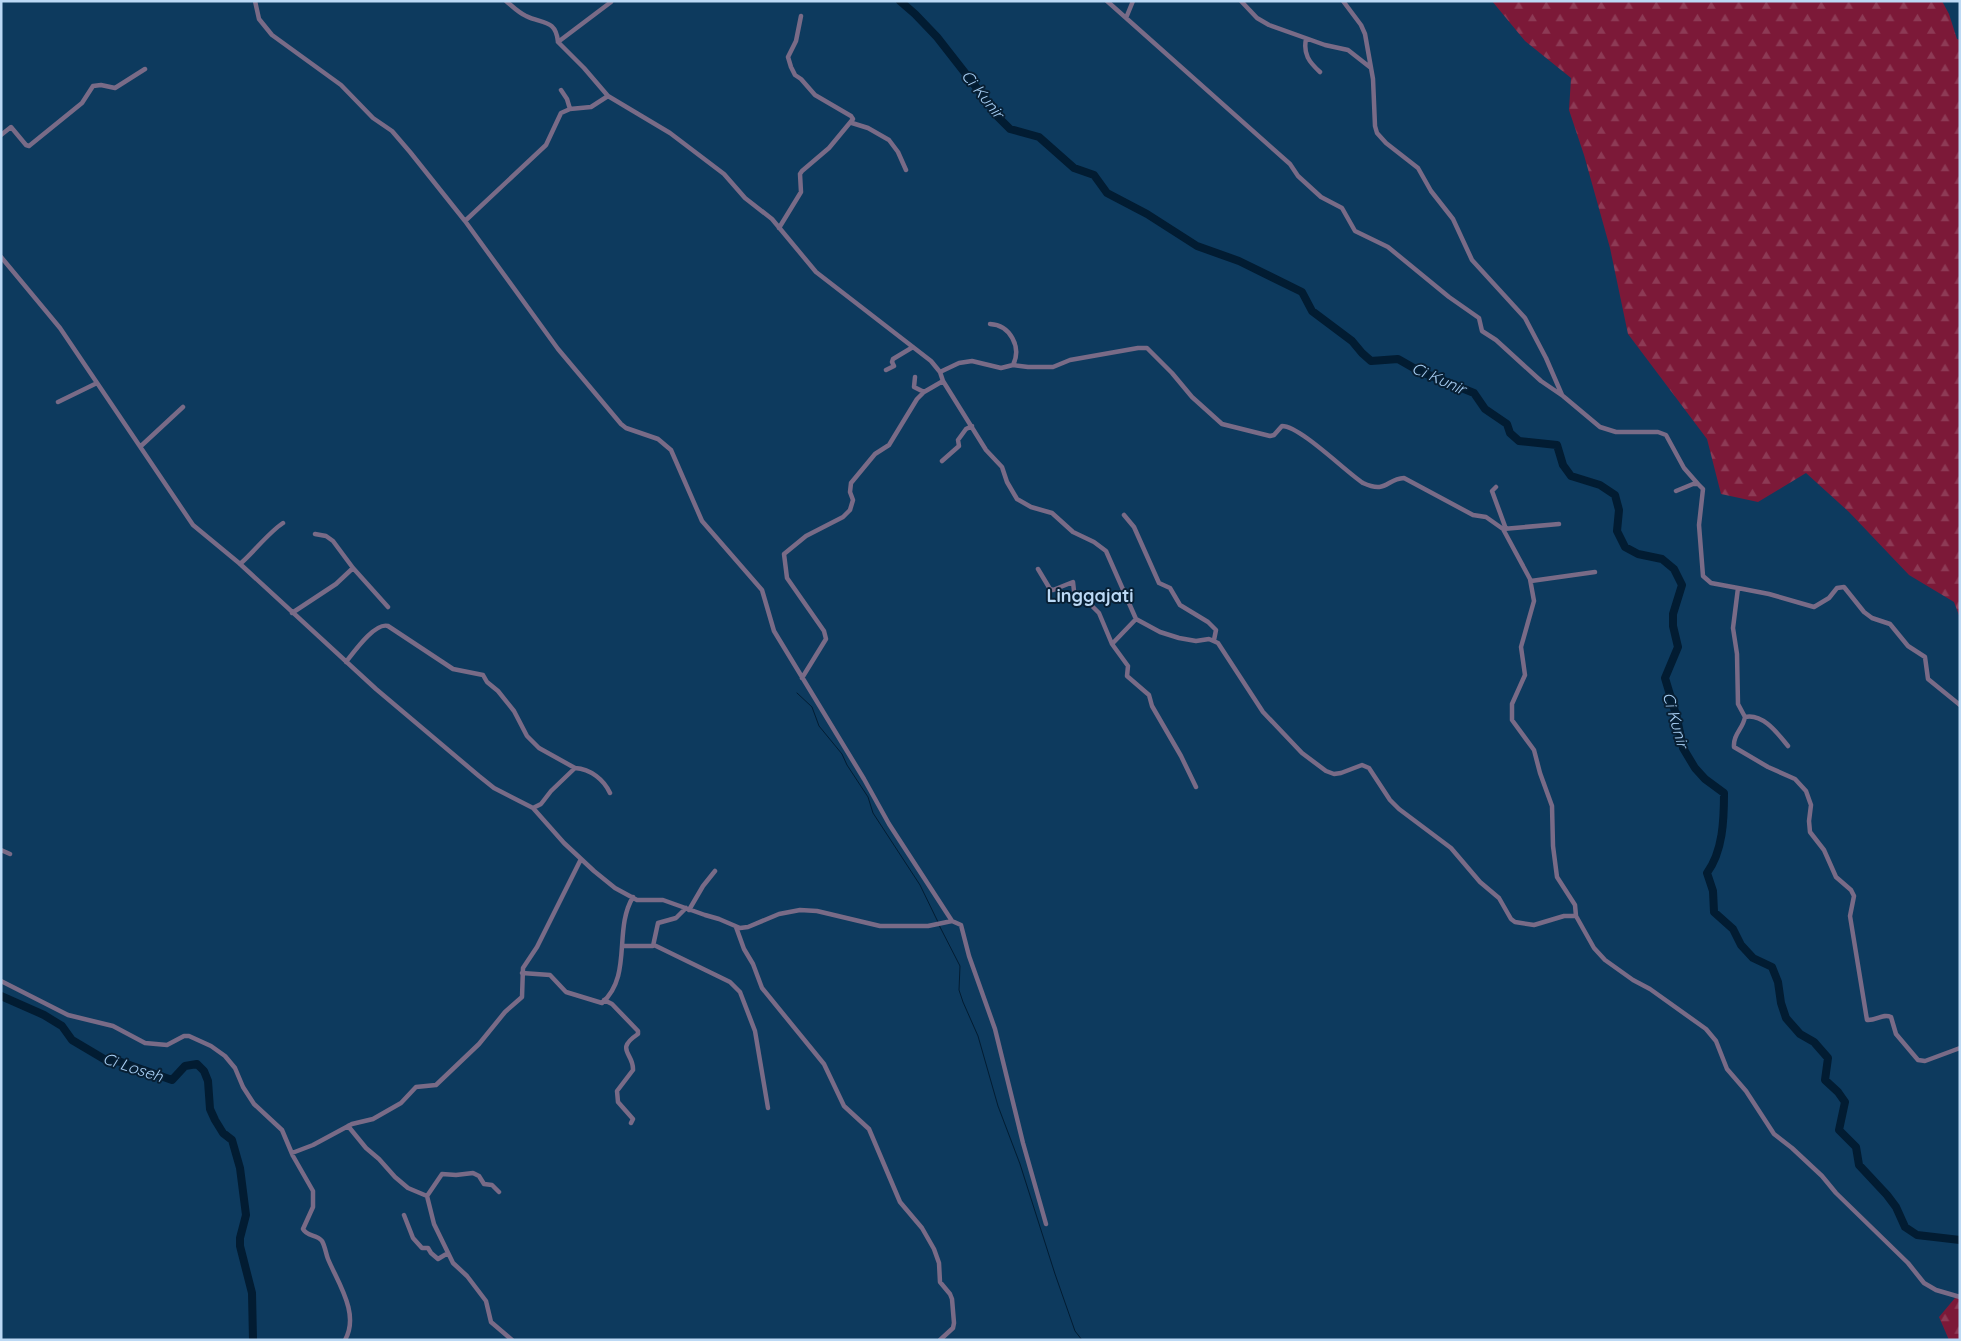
<svg xmlns="http://www.w3.org/2000/svg" width="1961" height="1341" viewBox="0 0 1961 1341" font-family="Quicksand,sans-serif">
<style>
.forest{fill:url(#forest-firs)}
.lines{fill:none;stroke-linecap:round;stroke-linejoin:round}
.stream{stroke:#021c32;stroke-width:1}
.river{stroke:#021c32;stroke-width:8}
.minor{stroke:#796b87;stroke-width:4.5}
.labels{text-anchor:middle;dominant-baseline:central;stroke-width:4;stroke-linejoin:round;paint-order:stroke}
.water-label{font-size:16px;font-style:italic;fill:#a8cff4;stroke:#082035}
.quarter-label{font-size:18px;font-weight:bold;fill:#bcd9f5;stroke:#082035}
</style>
<defs>
<pattern id="forest-firs" width="22" height="20" patternUnits="userSpaceOnUse" patternTransform="scale(1.25)"><rect width="22" height="20" fill="#7c1938"/><path d="M5 1l3.5 6h-7zM16 11l3.5 6h-7z" fill="#8d3a55"/></pattern>
</defs>
<rect width="100%" height="100%" fill="#0d3a5e"/>
<path class="forest" d="M1492,1h450l7,13 8,25 3,1v578l-6,-16 -45,-27 -60,-63 -43,-39 -48,29 -37,-8 -14,-55 -79,-105 -18,-86 -26,-93 -15,-45 2,-32 -46,-37z
M1960,1292v48h-11l-10,-23z"/>
<g class="lines">
<path class="stream" d="M797,693l15,14 7,19 23,28 5,11 21,32 5,16 47,72 18,37
M939,925l21,41 -1,24 4,12 15,34 20,70 22,58 35,110 20,57 7,9"/>
<path class="river" d="M900,1l15,13 22,23 50,64 11,16 12,12 29,8 35,31 20,7 13,18 40,21 50,32 42,15 63,31 10,19 40,30 10,12 9,8 27,-2 21,12 55,22 11,16 22,15 3,9 9,8 38,4 6,20 8,11 29,9 15,10 4,15 -2,21 8,16 13,7 24,5 12,10 8,16 -9,29v12l5,21 -13,31 12,40 6,30 12,20 10,11 19,14c0,27 -1,58 -17,80l6,18 1,21 19,17 8,16 12,13 19,9 6,15 3,21 5,15 14,16 14,8 14,16 -3,22 13,12 7,10 -6,28 17,17 3,18 28,30 9,12 9,20 12,8 43,5
M1,996l43,19 18,11 10,14 32,19 17,3 51,18 13,-14 12,-2 7,7 4,10 2,28 5,11 8,13 9,7 8,28 6,47 -6,23v8l12,47 1,47"/>
<path class="minor" d="M255,1l4,18 13,16 69,50 32,33 19,13 18,21 55,69 93,128 63,75 5,4 32,11 13,11 31,71 60,69 12,41 90,148 25,45 63,97
M506,1c6,5 13,12 20,15 16,8 30,3 32,26l26,26 24,28 62,37 54,41 21,24 27,21 44,53 115,89 9,11 3,9 43,69 16,17 5,15 10,17 14,8 21,6 21,19 21,10 12,9 30,68 24,13 19,6 17,3 13,-2 9,4 45,69 39,41 24,18 8,3 7,-1 21,-8 7,3 21,32 9,9 52,39 29,34 19,16 12,21 4,3 19,3 30,-9h12l18,32 11,12 28,20 17,9 56,40 10,12 11,28 19,22 28,43 18,14 30,28 14,17 72,70 16,20 12,7 24,7
M1107,1l183,163 8,12 23,21 21,11 13,23 33,16 61,50 30,21 3,13 14,9 45,41 22,15 37,31 16,5h42l8,3 18,33 14,16
M1241,1l16,17 12,7 56,20 23,5 23,18
M1343,1l18,24 4,9 8,45 2,47 2,7 9,10 32,25 13,23 22,28 19,41 53,58 21,40 16,37
M1126,18l7,-17
M1306,39c-3,15 3,23 14,33
M558,42l53,-40
M561,90l6,9 3,10
M852,123l16,5 21,12 9,12 8,18
M1,135l10,-8 15,18 3,1 53,-43 11,-17 8,-1 14,3 30,-19
M465,221l81,-76 15,-32 9,-4 21,-2 17,-11
M779,228l22,-36 -1,-18 2,-3 27,-23 24,-29 -2,-3 -36,-21 -14,-16 -6,-4 -4,-8 -3,-10 8,-16 5,-25
M1,257l59,71 133,197 46,38 137,126 103,87 15,12 39,20 31,35 30,28 21,17 22,12h26l42,15 14,4 21,9 8,-1 31,-13 21,-4 17,1 63,15h48l24,-5 9,4 8,31 26,73 28,114 23,81
M990,324c20,1 32,23 23,41
M886,370l8,-4 -2,-4 1,-3 20,-12
M940,372l19,-9 13,-2 29,7 12,-3 15,2h25l17,-7 68,-12h9l25,25 20,24 30,27 48,12 4,-1 8,-9c18,0 64,46 81,57 24,11 23,-4 41,-5l69,37 13,2 17,12 27,50 4,22 -13,46 4,28 -13,29v16l22,30 6,23 12,33 1,40 4,31 18,28 1,11
M915,377l-1,10 10,5
M58,402l39,-19
M141,446l42,-39
M942,461l17,-15 -1,-6 8,-11 6,-3
M1496,487l-4,4 14,38
M1676,491l17,-7h5l5,5 -4,36 4,51 8,7 27,5
M1124,515l10,12 25,56 11,5 10,17 28,17 8,8 -2,10
M1503,529l56,-5
M315,534l11,2 7,5 20,27 35,39
M240,564c14,-12 28,-31 43,-41
M1038,569l12,20 3,1 20,-8 1,9 6,3 19,19 13,31 16,22 -1,10 22,19 3,11 29,50 15,31
M1531,581l64,-9
M292,613l44,-29 17,-16
M1112,644l24,-25
M346,662c8,-10 29,-40 42,-36l65,43 30,6 4,7 11,9 16,20 13,25 12,12 36,20
M802,678l24,-39 -2,-8 -37,-53 -3,-24 22,-18 37,-19 7,-7 3,-10 -3,-8 1,-9 24,-29 14,-9 28,-46 7,-7 19,-11
M1960,705l-32,-26 -3,-22 -17,-11 -18,-22 -18,-6 -8,-6 -20,-25 -7,1 -8,10 -15,9 -45,-13 -31,-6 -5,40 4,26 1,50 7,13c-2,12 -12,17 -11,30l34,20 27,12 11,12 5,14 -2,16 1,11 14,18 12,27 15,13 3,6 -4,20 17,104c9,1 16,-7 24,-3l5,17 22,26 7,1 35,-13
M1745,717c18,-4 33,17 43,29
M533,808l8,-4 10,-13 24,-23c16,1 29,12 35,25
M1,850l9,4
M689,910l14,-24 12,-15
M736,927l8,22 9,15 9,24 62,76 20,42 25,23 31,73 22,26 12,21 5,14 1,19 10,12 2,5 2,24 -1,5 -13,12
M654,945l76,37 10,10 15,39 13,77
M623,946h30l5,-23 18,-5 10,-10
M522,973l28,2 16,17 36,11c31,-28 11,-73 31,-106
M1,981l67,34 45,11 32,17 22,2 17,-9h5l22,10 14,10 10,12 8,19 11,17 28,26 11,26 20,35v16l-10,22c4,8 14,5 19,12 3,5 4,13 6,18 10,24 32,55 17,81
M604,1000l8,4 26,27v3c-24,16 -4,19 -5,36l-16,21 1,11 15,17 -2,4
M348,1126l18,22 13,11 16,18 13,11 19,8 7,28 19,39 14,13 19,25 5,21 21,18
M292,1153l21,-8 39,-21 21,-5 28,-16 15,-16 20,-2 43,-41 26,-32 17,-15 1,-29 14,-21 44,-88
M427,1196l15,-22 14,1 17,-2 6,3 5,8 8,1 7,7
M404,1215l9,23 9,10h6l3,5 7,6 10,-6"/>
</g>
<g class="labels">
<g class="water-label">
<text transform="translate(983 94) rotate(51)">Ci Kunir</text>
<text transform="translate(1439 378) rotate(24)">Ci Kunir</text>
<text transform="translate(1676 720) rotate(74)">Ci Kunir</text>
<text transform="translate(133 1067) rotate(18)">Ci Loseh</text>
</g>
<g class="quarter-label">
<text x="1090" y="595">Linggajati</text>
</g>
</g>
<rect width="1961" height="1341" fill="none" stroke="#bcd9f5" stroke-width="5"/>
</svg>
